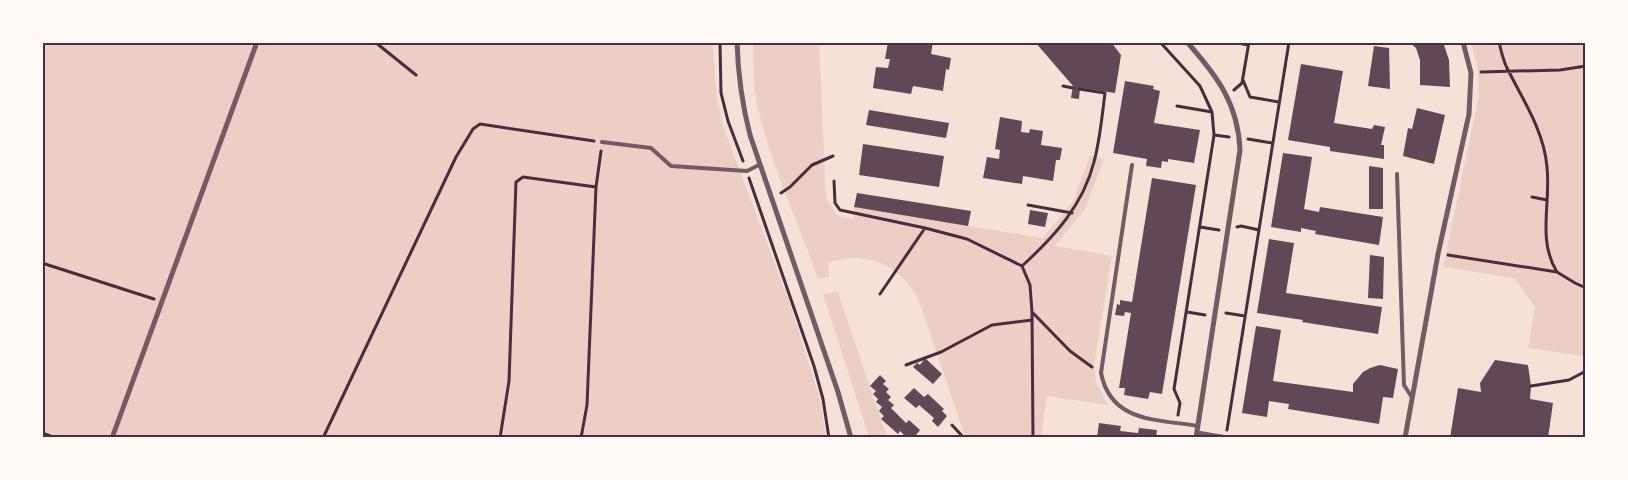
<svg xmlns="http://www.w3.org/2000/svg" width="1628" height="480" viewBox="0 0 1628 480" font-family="Bitter,serif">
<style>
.green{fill:#ebcfc5}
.building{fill:#644757}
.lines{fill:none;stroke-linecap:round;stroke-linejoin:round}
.path{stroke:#4a2c40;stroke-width:3}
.service{stroke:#755966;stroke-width:4}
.minor{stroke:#755966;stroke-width:5}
.neatline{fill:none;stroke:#4a2c40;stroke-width:2}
</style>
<rect width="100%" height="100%" fill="#f7e1d7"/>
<path class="green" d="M42,43h671l3,49 7,34 65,172 32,101 6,38h-783z
M753,43h66l7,155 12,18 15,3 1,-12 189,31 30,-37 17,-46 14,4 -19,50 -30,37 57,10 -18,109 2,18 12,22 -61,-9 -6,41h-76l-47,-139c-15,-24 -29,-36 -59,-40 -9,-1 -21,3 -31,4l1,15 -11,2c-20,-58 -48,-115 -61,-175 -4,-20 -4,-41 -4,-61z
M1471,43h114v313l-57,-8 7,-41 -21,-29 -71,-11 36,-171 -1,-26z
M838,292l49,145h-18l-46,-143z"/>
<path class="building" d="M888,42h45l-2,12 20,4 -2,12 -3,-1 -3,22 -30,-5 -2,8 -38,-6 3,-21 12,1 2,-9h-5z
M1035,42h76l10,13 -6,38 -35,-5 -1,11 -8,-1 2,-12z
M1409,42h34l6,18 1,27 -30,-2v-25l-4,-12z
M1374,46l15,2 1,41 -22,-3z
M1301,64l42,7 -9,52 38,6 2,-4 11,2 -4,18h3v14l-54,-8v-4l-42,-7z
M1125,81l29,5 -1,3 7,2 -6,32 46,7 -6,33 -26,-4v3l-6,-1 -1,7 -15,-2 1,-7 -34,-6z
M1417,108l28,7 -11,49 -31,-8 5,-28 4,1z
M869,110l80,13 -3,15 -80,-13z
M1000,117l22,4 -1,11 8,1 1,-4 13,2 -2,14 21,3 -2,12h-4l-3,21 -30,-5 -1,8 -39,-6 4,-21 12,2 1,-9 -5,-1z
M863,144l81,12 -5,31 -80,-12z
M1283,153l29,4 -8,52 15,3 1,-5 63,10 -4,28 -64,-11 1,-3 -15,-3v4l-30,-5z
M1369,166l14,2v41h-14z
M1152,178l44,7 -34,209 -12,-2 -2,7 -24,-4 1,-7h-6l12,-75 -6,-1 -1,4 -9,-1 2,-11 3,1v-5l12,2z
M857,193l114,18 -3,15 -114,-19z
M1030,210l18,3 -3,14 -17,-3z
M1269,239l25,4 -8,50 96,14 -4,27 -76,-12 1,-2 -46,-7z
M1370,255l14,2 -1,42 -15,-1z
M1256,326l25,4 -8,51 80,11v-8l10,-12 7,-4 10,-3 18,4 -5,29 -10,-1 -4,27 -91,-15 1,-5 -20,-3 -2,16 -25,-4z
M925,358l17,16 -9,10 -20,-17 4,-4 3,2z
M1495,360l33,5 3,21 -1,13 23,4 -5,35h-98l8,-50 23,4 -1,-9z
M880,375l6,6 -3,3 6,5 -3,3 5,5 -3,3 6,5 -3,3 15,15 3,-3 11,10 -4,5 3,3h-12l-7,-7 -2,3 -17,-15 3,-3 -5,-5 3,-4 -6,-5 2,-3 -5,-5 3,-3 -6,-5z
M914,388l10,9 4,-3 16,15 -2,2 5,5 -9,11 -6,-6 2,-3 -15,-13 -3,3 -12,-10z
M1099,423l22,3 -1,5 18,2 1,-5 18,2 -1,8h-59z"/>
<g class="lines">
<path class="path" d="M375,42l41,33
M720,42l1,51 7,28 15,40
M1160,42l40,44 12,26 2,23 -40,254 6,14 -2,12
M1233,42l15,3
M1499,42c2,9 4,18 8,26 16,32 37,63 40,99 4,36 -10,73 10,105
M1481,72l79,-2 26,-4
M1243,80l7,17 29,5
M1063,86l10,2
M1234,90l8,-7 7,-41
M1177,106l35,6
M1214,135l15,2
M1248,139l24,4
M749,178l65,188 9,33 6,39
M834,181l1,22 5,7 85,18 42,11 55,27
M781,193l9,-6 22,-22 21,-9
M1532,197l15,3
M1028,205l44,8
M1200,227l19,3
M1237,227l4,-1 18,4
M1448,255l109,17 18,11 11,5
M42,263l112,36
M880,294l45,-66
M1032,312l38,39 22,16
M1187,312l18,3
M1226,313l19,3
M906,365l35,-13 51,-27 40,-5
M1531,386l38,-6 17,-9
M952,425l12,13
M1227,430l62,-388
M42,433l14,5
M323,438l133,-281 17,-28 7,-5 114,17
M500,438l9,-57 7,-199 7,-5 73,10
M581,438l6,-33 9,-218 5,-36
M1033,438l-1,-126 -2,-27 -8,-19c33,-30 61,-61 72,-104 6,-22 8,-46 11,-69l-26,-4"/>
<path class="service" d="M602,142l49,6 20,18 76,5 12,-6
M1132,165l-31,208c10,50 56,46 97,53
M1397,174l7,211 7,11"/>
<path class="minor" d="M737,42c1,33 5,62 13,93l88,257 13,46
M1187,42c30,34 51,61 53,108l-44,288
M1197,433l30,5
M112,438l145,-396
M1405,438l33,-184 31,-140 2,-41 -8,-31"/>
</g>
<rect width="1628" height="480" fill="none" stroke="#fffaf5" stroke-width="88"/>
<rect x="44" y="44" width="1540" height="392" class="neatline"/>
</svg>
